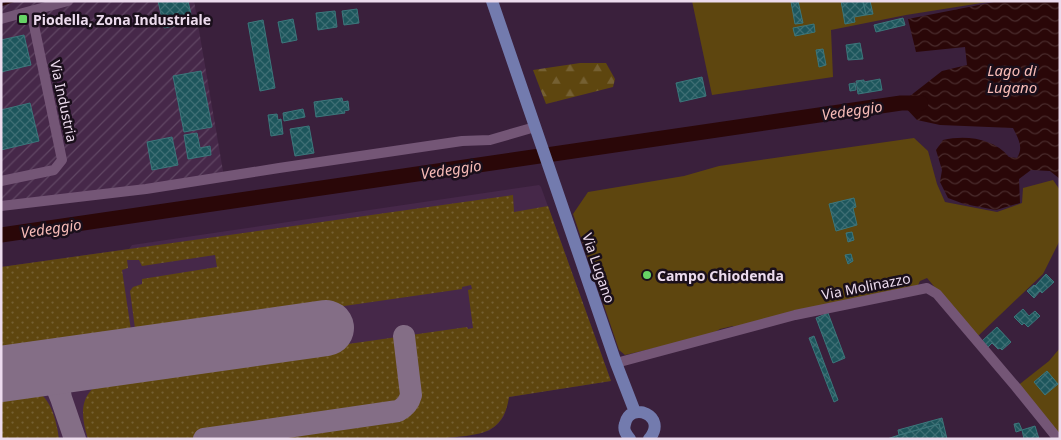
<svg xmlns="http://www.w3.org/2000/svg" width="1061" height="440" viewBox="0 0 1061 440" font-family="'Noto Sans',sans-serif">
<style>
.built{fill:#462849}
.industrial{fill:url(#industrial-furrows)}
.grass{fill:url(#grass-dots)}
.forest{fill:url(#forest-firs)}
.park{fill:#5e460f}
.water{fill:url(#water-waves)}
.lines{fill:none;stroke-linecap:round;stroke-linejoin:round}
.stream{stroke:#2a0708;stroke-width:2.5}
.river{stroke:#2a0708;stroke-width:15}
.taxiway{stroke:#846e86;stroke-width:22}
.runway{stroke:#846e86;stroke-width:56}
.building{fill:url(#building-cross-hatch);stroke:#3c767b}
.minor{stroke:#745676;stroke-width:10}
.major{stroke:#737bae;stroke-width:12}
.poi-dot{fill:#66d466;stroke:#1a0f1b;stroke-width:2}
.labels{text-anchor:middle;dominant-baseline:central;stroke-width:5;stroke-linejoin:round;paint-order:stroke}
.poi-label{font-size:14px;font-weight:bold;fill:#ecdbed;stroke:#1a0f1b;text-anchor:start}
.street-label{font-size:14px;fill:#ecdbed;stroke:#1a0f1b}
.water-label{font-size:15px;font-style:italic;fill:#f7bbb6;stroke:#1a0f1b}
</style>
<defs>
<pattern id="industrial-furrows" width="10" height="10" patternUnits="userSpaceOnUse" patternTransform="scale(1.25)"><rect width="10" height="10" fill="#462849"/><path d="M-1 1l2-2M0 10L10 0M9 11l2-2" fill="none" stroke="#614764"/></pattern>
<pattern id="grass-dots" width="8" height="8" patternUnits="userSpaceOnUse" patternTransform="scale(1.25)"><rect width="8" height="8" fill="#5e460f"/><path d="M2 2h.1M6 6h.1" fill="none" stroke="#756032" stroke-width="1.8" stroke-linecap="round"/></pattern>
<pattern id="forest-firs" width="22" height="20" patternUnits="userSpaceOnUse" patternTransform="scale(1.25)"><rect width="22" height="20" fill="#5e460f"/><path d="M5 1l3.5 6h-7zM16 11l3.5 6h-7z" fill="#756032"/></pattern>
<pattern id="water-waves" width="16" height="10" patternUnits="userSpaceOnUse" patternTransform="scale(1.25)"><rect width="16" height="10" fill="#2a0708"/><path d="M0 5q4-4 8 0t8 0" fill="none" stroke="#492b2c"/></pattern>
<pattern id="building-cross-hatch" width="8" height="8" patternUnits="userSpaceOnUse" patternTransform="scale(1.25)"><rect width="8" height="8" fill="#1d565c"/><path d="M0 0l8 8M0 8l8-8" fill="none" stroke="#3e6e74"/></pattern>
</defs>
<rect width="100%" height="100%" fill="#3a203c"/>
<path class="built" d="M539,185l2,2 70,194 -102,16 -5,19 -6,8 -9,7 -50,8h-438v-172l128,-18 3,-4z"/>
<path class="industrial" d="M1,1h193l30,176 -223,30z"/>
<path class="grass" d="M513,195l1,17 34,-6 63,175 -102,16c-6,42 -36,37 -70,42h-351c-9,-28 -8,-50 23,-61l356,-51 1,2 5,-1 -5,-38 4,-1 -1,-4 -9,2v2l-326,47 -6,-45 3,-4 9,-3v-5l75,-12 -2,-12 -73,11 -3,-6h-12l1,8 -6,2 10,67 -131,19v-89z
M30,389c20,3 27,33 29,50h-58v-45z"/>
<path class="forest" d="M580,63h26l9,16 -2,8 -67,17 -13,-34z"/>
<path class="park" d="M692,1h302l-88,14 -75,15 2,47 -121,18z
M914,138l14,13 9,33 8,18 52,10 25,-9 1,-15 30,-8 7,10v50l-17,34 -66,63 -50,-59 -7,3 -3,6 -183,41 -1,-2 -13,3 -10,6 -85,20 -6,-5 -46,-136 15,-22 96,-16 35,-10z
M1060,348v91l-44,-52 33,-26z"/>
<path class="water" d="M999,1h61v178l-10,-8 -19,-1 -12,9 1,24 -24,7 -32,-6 -16,-6 -8,-16 2,-12 -6,-20 7,-10c23,-5 50,-2 66,17l8,1c7,-11 1,-20 -4,-30l-73,-3 -23,-5 -16,-17 41,-32 25,-6 -2,-18 -49,5 -8,-33z"/>
<g class="lines">
<path class="stream" d="M1,5l12,-4"/>
<path class="river" d="M1,235l900,-132h20"/>
<path class="taxiway" d="M8,373c28,-2 42,-6 53,25 -8,-35 26,-35 50,-40
M61,398l14,41
M204,439l194,-28c7,-4 11,-8 13,-16l-7,-59"/>
<path class="runway" d="M1,374l325,-46"/>
</g>
<path class="building" d="M158,1h30l5,22 -29,5z
M798,1l5,22 -8,1 -4,-22z
M841,1h22l3,14 -12,2 1,5 -10,2z
M863,1h7l3,13 -7,1z
M357,9l2,14 -15,2 -2,-14z
M335,11l2,16 -19,3 -2,-17z
M903,18l2,7 -29,7 -2,-7z
M293,19l4,21 -15,3 -4,-21z
M263,20l12,68 -15,3 -12,-68z
M814,24l1,8 -20,4 -2,-8z
M24,35l7,30 -30,7v-32z
M860,43l3,16 -15,1 -2,-15z
M823,49l3,16 -7,2 -3,-17z
M201,71l11,56 -28,5 -11,-56z
M702,77l4,19 -26,6 -4,-19z
M880,79l2,11 -24,4 -2,-13 8,-1v2z
M855,83l1,7 -6,1 -1,-7z
M342,98l1,4 5,-1 1,9 -5,1 1,2 -29,4 -2,-15z
M30,103l9,38 -38,9v-40z
M303,109l2,8 -21,4 -1,-8z
M277,114l1,6 3,-1 2,15 -12,2 -3,-21z
M309,126l5,27 -19,3 -5,-27z
M197,133l3,15 10,-2 1,9 -23,4 -4,-24z
M172,137l6,28 -26,5 -5,-28z
M854,198l2,9 -3,1 4,17 -21,6 -7,-27z
M852,232l2,8 -6,2 -2,-9z
M851,254l2,7 -5,3 -3,-9z
M1046,274l8,8 -12,11 -7,-7z
M1034,285l6,6 -6,7 -7,-7z
M1023,309l6,7 6,-5 5,5 -12,11 -4,-4 -2,2 -8,-8z
M828,313l17,45 -12,5 -17,-45z
M997,327l14,15 -9,8 -2,-2 -2,1 -6,-6 -4,4 -6,-6z
M814,336l24,64 -4,2 -25,-64z
M1047,371l11,13 -13,11 -11,-13z
M942,418l5,21h-4l-4,-15 -40,11 -1,-5z
M1019,423l3,7 -6,2 -2,-8z
M939,424l4,15h-56l12,-4z
M1035,426l4,13h-15l-2,-9z"/>
<g class="lines">
<path class="minor" d="M1,19l67,-18
M1,181l53,-11 8,-10 -31,-149
M1,206l145,-17 133,-21 183,-27 28,-1 45,-13
M616,363l179,-48 132,-27 10,6 79,93 42,52"/>
<path class="major" d="M492,1l124,362 19,49
M630,439c-4,-5 -7,-9 -5,-15 5,-24 44,-8 24,15"/>
</g>
<g class="poi-dot">
<rect x="18" y="14" width="10" height="10" rx="2.5"/>
<circle cx="647" cy="275" r="5"/>
</g>
<g class="labels">
<g class="poi-label">
<text x="33" y="19">Piodella, Zona Industriale</text>
<text x="657" y="275">Campo Chiodenda</text>
</g>
<g class="street-label">
<text transform="translate(64 101) rotate(78)">Via Industria</text>
<text transform="translate(599 268) rotate(71)">Via Lugano</text>
<text transform="translate(866 286) rotate(-11)">Via Molinazzo</text>
</g>
<g class="water-label">
<text x="1012" y="70">Lago di<tspan x="1012" dy="17">Lugano</tspan></text>
<text transform="translate(852 110) rotate(-8)">Vedeggio</text>
<text transform="translate(451 169) rotate(-8)">Vedeggio</text>
<text transform="translate(51 228) rotate(-8)">Vedeggio</text>
</g>
</g>
<rect width="1061" height="440" fill="none" stroke="#ecdbed" stroke-width="5"/>
</svg>
